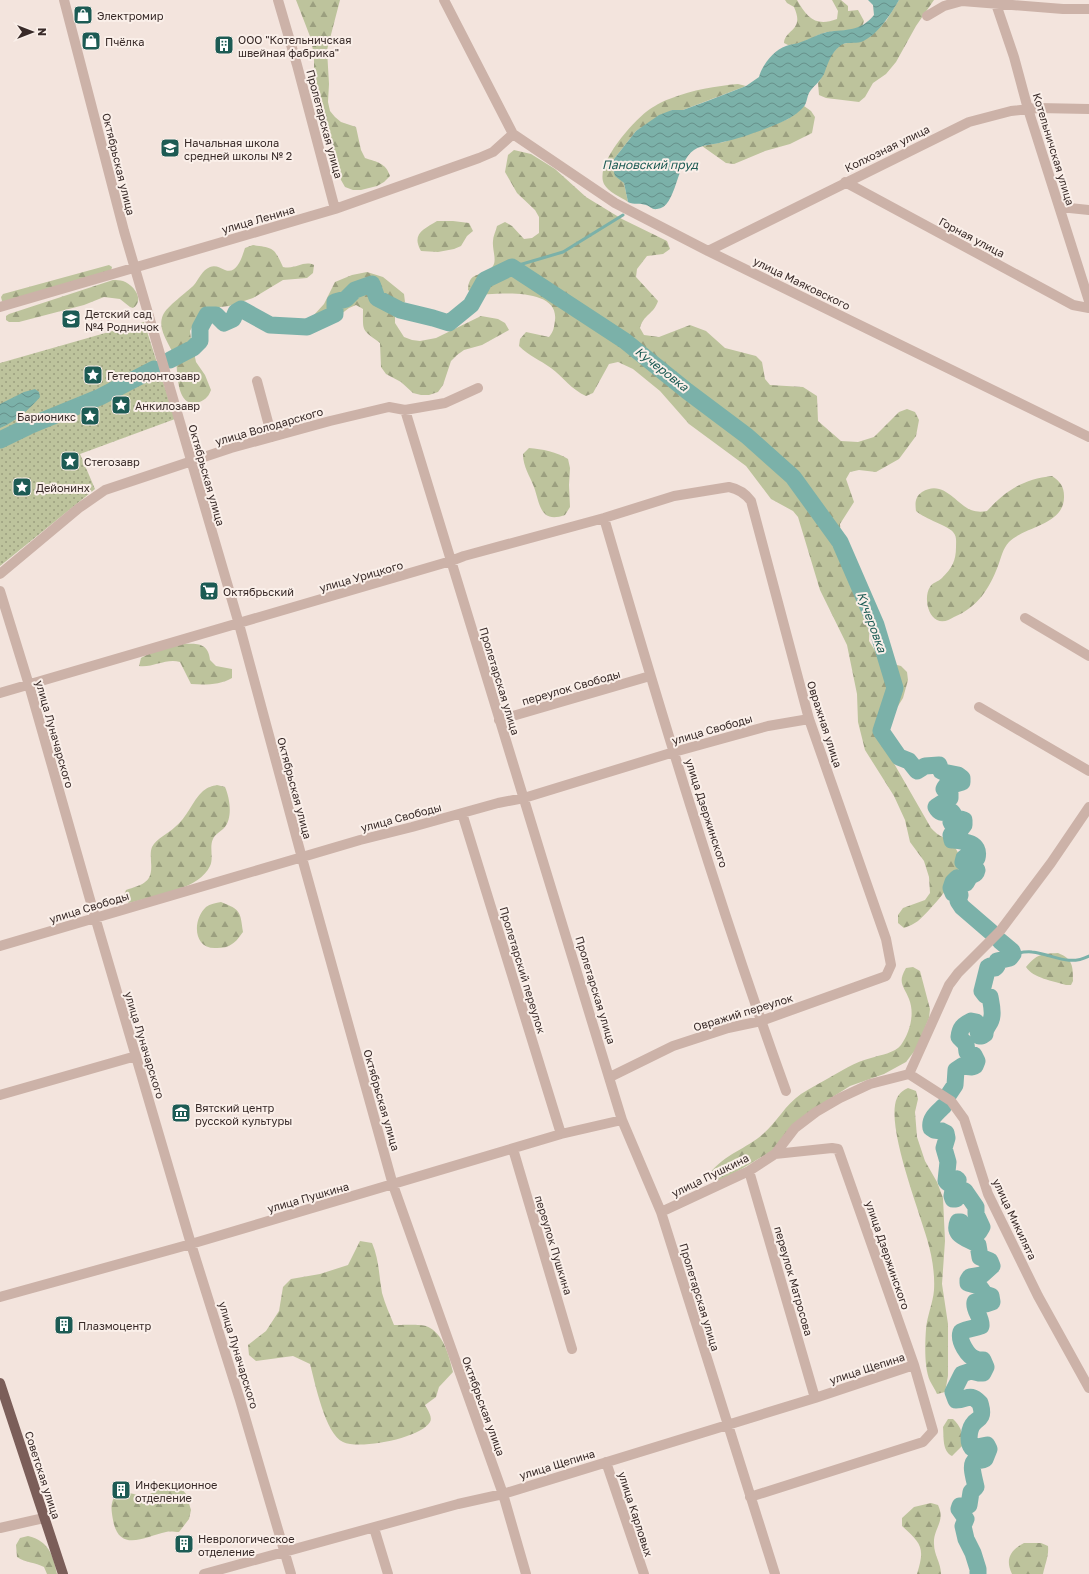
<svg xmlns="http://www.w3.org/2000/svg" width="1089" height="1574" viewBox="0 0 1089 1574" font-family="'Golos Text',sans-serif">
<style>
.forest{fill:url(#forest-firs)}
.park{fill:url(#park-dots)}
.water{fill:url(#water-waves)}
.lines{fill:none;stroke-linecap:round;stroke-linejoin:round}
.stream{stroke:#7bb1a9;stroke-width:3}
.river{stroke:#7bb1a9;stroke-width:17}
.minor{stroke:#ccb2a8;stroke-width:10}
.major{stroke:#7b5e59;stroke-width:10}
.labels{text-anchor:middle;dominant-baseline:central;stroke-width:4;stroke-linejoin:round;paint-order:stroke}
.poi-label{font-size:11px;fill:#382a28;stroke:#faefe9;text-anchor:start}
.street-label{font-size:11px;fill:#382a28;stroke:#faefe9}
.water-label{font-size:12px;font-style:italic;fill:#1c5b54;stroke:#faefe9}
</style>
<defs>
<pattern id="forest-firs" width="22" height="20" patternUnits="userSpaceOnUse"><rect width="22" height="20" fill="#bdc39c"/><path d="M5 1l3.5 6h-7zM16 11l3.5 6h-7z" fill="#9b9f7f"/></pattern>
<pattern id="park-dots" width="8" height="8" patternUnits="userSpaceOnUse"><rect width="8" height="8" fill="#bdc39c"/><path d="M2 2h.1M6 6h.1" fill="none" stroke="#9b9f7f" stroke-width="1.8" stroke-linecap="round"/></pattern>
<pattern id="water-waves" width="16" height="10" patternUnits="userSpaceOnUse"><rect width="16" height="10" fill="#7bb1a9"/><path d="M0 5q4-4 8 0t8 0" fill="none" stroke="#66908a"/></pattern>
</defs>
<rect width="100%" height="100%" fill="#f3e4dd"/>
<path class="forest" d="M296,0h44l-13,50 2,34 -1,18 2,9 5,6 6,5 15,5 5,23 4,8c12,4 21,5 25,18l-6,6 -7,4 -16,4h-8l-8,-3 -4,-7 -11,-41 -13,-39 -3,-17v-27l-3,-17z
M785,0h12c10,18 19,27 40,19l1,-8 -6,-11h9l7,6v5l10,-1 6,11 -2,6c-11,4 -23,4 -35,5 -9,2 -18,8 -27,11 -4,1 -8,2 -12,2l-4,-2c1,-14 21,-12 10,-36l-7,-4z
M899,0h35l-18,26 -20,36 -10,12 -13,9 -8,14 -6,5 -33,-4 -7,-3 -1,-12 5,-8 6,-18 12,-13 20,-3 25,-20z
M738,84l8,2 -63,24h-11l-36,21 -22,28 6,20 4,4 4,19c-7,-5 -20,-10 -24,-18 -10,-20 31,-65 46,-75 6,-4 15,-9 22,-11 20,-8 44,-12 66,-14z
M804,106l7,5 4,6 -3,16 -22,11 -25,7 -31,13 -8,-1 -24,-17 22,-4 54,-19 10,-4z
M514,150l17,4 24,15 31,28 36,22 45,22 3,8 -7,5 -16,2 -10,13 -1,8 22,24c-4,13 -15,14 -18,27l4,7 15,2 31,-12 16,6 19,17 31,8 6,6 3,17 5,6 33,2 14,9 1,25 23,20 17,1 16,-5 25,-25 8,-3 8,3 4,8 -3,16 -17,23 -23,13 -17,-2 -9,2 -4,7 8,23 -14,22 1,16 27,53 2,17 -1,31 10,16 6,5 16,4 6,6 1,8 -5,18 -5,8 -15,8 -3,9 4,23 47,82c10,12 21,9 28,27 2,4 0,14 -1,18 -4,9 -32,42 -40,48 -4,3 -9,5 -14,7l-6,-5v-8l5,-7 22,-8 5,-7 -1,-16 -5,-16 -14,-19 -5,-22 -11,-24 -29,-46 -7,-28 -1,-28 -10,-49 -27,-55 -22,-73 -5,-6 -22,-12 -25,-33 -57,-42 -29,-33 -27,-22 -15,-7 -9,2 -16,29 -7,3c-14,-6 -23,-19 -35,-28 -11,-8 -22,-12 -32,-22l1,-7 6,-7 23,5c5,-6 5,-10 6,-17 4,-34 -61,-26 -81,-25l-6,-5c1,-22 17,-11 25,-24 4,-6 -1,-17 0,-25 0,-5 3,-10 4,-15l8,-4 7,4 12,13 8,-1 7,-5v-16l-4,-7 -18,-17 -12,-21 3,-17z
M437,221h16l16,2 4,8 -6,5 -6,10 -7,3 -16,3 -17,-1c-10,-17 3,-22 16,-30z
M253,245c22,3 21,3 30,22 13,3 20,-7 31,-2l-1,8 -6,5 -24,2 -30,18 -24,8 -17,2 -14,8 -8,15 1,8 5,23 9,13 6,15c-3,8 -7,11 -15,13 -20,3 -18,-31 -20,-42 -4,-15 -20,-30 -13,-46 3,-8 24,-23 31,-30 5,-6 8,-15 16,-18 6,-2 10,1 15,3 12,5 17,-13 20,-22z
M109,265l3,2 -1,4 -105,31 -4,-1 -1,-4 2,-3z
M367,272l16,5 21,17 1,8 -8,5 -2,8v8l9,14 8,3 8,1 16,-3 45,-22 17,3 7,4 4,7 -27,15 -18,5 -7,5 -6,6 -8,24 -5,7 -9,3h-8l-8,-2 -12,-11 -15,-8 -5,-7 -1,-24c-19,-14 -17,-11 -17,-34l-7,-4 -7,3 -21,16 -11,-1 -4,-7 11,-12 11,-22 17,-7z
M113,280c3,0 7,0 10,1 11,4 22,19 10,27l-3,-1 -10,-8 -16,-2 -20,8 -65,17h-10l-3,-2v-4l3,-2z
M529,448c13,1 28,4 39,11l2,9 -1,17 1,22 -5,8c-25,9 -25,-11 -31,-28 -4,-11 -11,-20 -11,-33z
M1052,476c8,5 12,11 12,20 1,29 -39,30 -55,46 -6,6 -8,16 -11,24 -9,23 -20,41 -44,51 -5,3 -11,6 -17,3 -10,-5 -13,-24 -7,-33 3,-5 8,-5 12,-9 10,-10 14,-17 14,-31 0,-5 1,-11 -3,-15 -5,-6 -28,-13 -37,-21 -1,-8 -1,-14 6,-19 21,-13 33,11 49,18 6,2 10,2 16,1 19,-21 37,-32 65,-35z
M179,644c16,0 29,-3 31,16l6,6 16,3v9c-12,7 -27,7 -41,6l-11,-22c-14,-4 -27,6 -41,4l2,-8 14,-8z
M217,785l8,2c5,11 8,32 -1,41 -4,4 -9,6 -11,11 -4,8 1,19 -3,27 -10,22 -51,29 -73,35l-8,2 -6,-5 3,-8c17,-6 27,-7 25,-28 0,-5 -1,-10 1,-15 5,-9 16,-13 23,-20 12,-9 17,-26 28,-36 5,-4 9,-5 14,-6z
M221,902c20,8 19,9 22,30 -3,4 -7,10 -11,12 -4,3 -9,4 -15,4 -24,2 -25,-28 -11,-41 4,-3 10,-4 15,-5z
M1058,953c15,6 15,13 15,28l-2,4h-5c-13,-4 -33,-7 -40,-18 11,-13 15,-13 32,-14z
M913,967l7,4 10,38 -1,9 -13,31 -10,13 -22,12 -34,12 -44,28 -31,35 -52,31 -9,1 -4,-8c15,-19 36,-24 53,-39 14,-12 22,-29 38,-40 8,-5 17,-10 26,-15 14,-8 28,-17 44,-21 9,-3 24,-5 30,-13 9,-13 14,-31 8,-46 -5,-13 -12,-16 -3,-31z
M908,1088l8,3 2,8 -3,13 2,25 8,24 12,21 6,16 2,43 -3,43 6,40v52l-3,16 -8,2c-2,-5 -5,-9 -7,-13 -6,-13 -5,-38 -4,-52 1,-13 7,-26 8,-39 1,-16 -2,-35 -7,-51 -8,-29 -42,-115 -30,-141 3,-6 7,-8 11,-10z
M360,1241l12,2c7,16 7,33 10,50 3,11 8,22 12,32 7,0 27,-1 32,1 18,7 23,30 27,46l-14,15 -3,10 -11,8c2,4 8,12 5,17 -9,16 -70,28 -87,20 -18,-8 -28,-60 -33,-78l-17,-8 -37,5 -7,-6 -1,-10 18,-14 13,-20 4,-24 8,-8 29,-5 28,-9z
M948,1419h5c9,9 10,14 9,27l-10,10c-10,-5 -8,-19 -9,-29z
M173,1486l8,2 5,6 5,16 -2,9 -10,13c-4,0 -9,-1 -13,0 -20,4 -47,22 -53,-12 -2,-11 -3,-18 4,-27 9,-1 17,0 26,4l22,-10z
M931,1503l7,2c8,17 -5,23 -4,39 0,11 7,19 7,30h-24c8,-26 5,-30 -15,-48v-8l12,-11z
M28,1536c21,5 25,19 29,38h-10l-3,-7c-9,-5 -18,-4 -27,-10l-1,-12 4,-7z
M1024,1543h17l7,3c1,10 -3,18 -5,28h-31c-7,-14 -2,-24 12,-31z"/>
<path class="park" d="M144,322l31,97 -95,35 15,35 -95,77v-203z"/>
<path class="water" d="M868,0h31c-8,14 -22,36 -38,42 -6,2 -16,-1 -21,4 -9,7 -12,17 -16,28 -4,8 -11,12 -15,19 -2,4 -2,8 -4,12 -4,6 -13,12 -19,15 -17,8 -44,18 -63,22 -10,3 -20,2 -29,8 -18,11 -17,58 -37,59 -5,1 -7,-3 -11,-4 -6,-2 -12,0 -18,-3l-4,-19 -9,-7 -2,-7 1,-10 22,-28 23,-16 13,-5h11l27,-10 36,-14 13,-9c3,-12 15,-27 27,-31 5,-2 11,-2 15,-4 9,-3 17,-8 26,-10 20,-3 33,0 47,-17l-1,-10z
M35,389l4,3 1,5c-10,12 -25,25 -40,31v-24l24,-12z"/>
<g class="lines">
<path class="stream" d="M512,267l51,-15 60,-37
M1013,954c6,-1 13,-3 19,-2 21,2 35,15 57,4"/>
<path class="river" d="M170,360l23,-12 7,-7v-13l7,-13h9l8,8 9,-4 3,-7 5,-3 29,16 37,2 28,-13v-12l11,-3 9,-9 17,-6 5,14 23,12 33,8 16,5 22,-18 14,-25 27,-13 113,74 62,50 60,45 46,41 47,65 36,83 19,63 -14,43 18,26 10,4 8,10 8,-5 14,-1 2,6 2,1 15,3 4,3v4l-17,5 -1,2 6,4v5l-14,9c4,8 9,5 16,5l2,3 -3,7 1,2h4l5,-5 3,1v5l-3,4 -7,1 -3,5 1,5c11,1 29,2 25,18 -5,1 -7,-5 -13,0l-1,4 6,4h5l3,4c-1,5 -3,4 -7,6l-4,7 -9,-5 -4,4 -2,6 2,5 7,2 -2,6 4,6 29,25
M0,440l29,-14 71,-29 54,-28
M949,1094l6,-9 1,-15 6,-4 10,1 3,-1 2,-5 -3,-6 -7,-3 -1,-8 -7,-7c1,-9 4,-12 12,-16l5,1 3,14h3l3,-2c0,-7 4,-8 6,-14 3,-7 0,-17 -1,-23l-5,-2 -3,-4 6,-24 2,-1 5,2 2,-2v-5l13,-3 3,-4 -1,-3 -12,-10
M944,1106c-6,6 -15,12 -13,22l3,2 8,1 4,2 1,5 -3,10 4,14 -2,19 2,2 9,-4 1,1 -5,10 -1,6 1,3h3l3,-7 4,-2 2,1 11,16v7l6,13 -3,5 -13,-3 -5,-7h-3c-6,15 11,16 20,23l2,12 10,4 2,5 -10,9 -12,2 -2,3v3l11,3 6,8 6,2 1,6 -6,2 -6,-3 -5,1c-2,8 7,15 6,24 -7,3 -13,2 -20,6 -3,9 7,25 15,27 2,1 5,1 7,1l3,7 -3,6h-4l-8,-2 -9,3 -9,18 3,8c12,0 13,-8 24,3 1,4 3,9 1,13 -2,4 -5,4 -7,7 -5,5 -7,19 -2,25l15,-3 2,4 -4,10c-3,2 -7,1 -10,2 -6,3 0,20 1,26l-5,5 -2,13 -9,1 -1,3 7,10 -3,7 3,13 7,14 5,16v5"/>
<path class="minor" d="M64,0l60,231 115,393 63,234 91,327 110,309 23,80
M278,0l19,65 38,144
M444,0l69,134 102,69 93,48 381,186
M996,4l18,53 14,52 61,192
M927,16l17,-10 18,-5 101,8h26
M845,182l228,123 16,3
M1060,207l29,3
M708,251l261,-129 42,-11 27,-3 51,1
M0,307l335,-98 144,-51 14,-6 20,-18
M257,381l15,56
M405,410l217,710 39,92 114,362
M604,518c56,192 114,385 182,573
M0,574l79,-66 26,-18 126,-42 99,-27 59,-14 16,3 40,-7 33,-15
M0,591l29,94 66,232 96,327 49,156 51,174
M1025,618l64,38
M0,693l451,-132 13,-5 140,-38 70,-22 55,-9c10,2 16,6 22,14l58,218 77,220 5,26 -5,11 -125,45 -33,7 -55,18 -63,31
M979,707l110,64
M499,720l151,-44
M462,813l99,321
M0,946l360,-106 52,-13 86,-24 26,-5 150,-46 94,-26 41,-7
M909,1074l42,27 13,18 24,75 50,102 51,92
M909,1074l40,-89 9,-12 42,-42 51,-68 38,-56
M0,1095l136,-39
M513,1149l59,200
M749,1171l66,227
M661,1212l88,-41 26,-17 20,-26 21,-16 24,-14 30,-14 39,-10
M0,1297l191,-53 370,-110 61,-14
M606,1462l38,112
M750,1497l173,-55 10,-11 -19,-66 -76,-216 -6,-1 -57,6
M0,1528l44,-10
M374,1528l14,46
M204,1574l254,-70 45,-10 312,-96 99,-33"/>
<path class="major" d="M0,1383l63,191"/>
</g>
<defs>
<g id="shop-square" transform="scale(1)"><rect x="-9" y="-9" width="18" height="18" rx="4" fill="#1c5b54" stroke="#faefe9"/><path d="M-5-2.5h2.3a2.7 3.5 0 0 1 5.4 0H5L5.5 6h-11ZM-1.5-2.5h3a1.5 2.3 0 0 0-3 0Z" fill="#fff"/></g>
<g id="building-square" transform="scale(1)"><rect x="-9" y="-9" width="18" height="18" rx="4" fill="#1c5b54" stroke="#faefe9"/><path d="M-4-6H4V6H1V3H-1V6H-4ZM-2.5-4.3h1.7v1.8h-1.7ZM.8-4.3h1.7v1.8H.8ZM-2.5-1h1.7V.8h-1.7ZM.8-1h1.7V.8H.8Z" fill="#fff"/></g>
<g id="school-square" transform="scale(1)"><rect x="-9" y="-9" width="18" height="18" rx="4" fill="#1c5b54" stroke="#faefe9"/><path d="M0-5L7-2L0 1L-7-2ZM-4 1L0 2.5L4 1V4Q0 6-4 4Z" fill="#fff"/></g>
<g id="sight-square" transform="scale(1)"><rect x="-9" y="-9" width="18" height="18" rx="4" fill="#1c5b54" stroke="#faefe9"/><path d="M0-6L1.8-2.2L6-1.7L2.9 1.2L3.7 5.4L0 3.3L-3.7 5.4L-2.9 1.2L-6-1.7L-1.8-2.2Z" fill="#fff"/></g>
<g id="supermarket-square" transform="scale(1)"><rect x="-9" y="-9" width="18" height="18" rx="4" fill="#1c5b54" stroke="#faefe9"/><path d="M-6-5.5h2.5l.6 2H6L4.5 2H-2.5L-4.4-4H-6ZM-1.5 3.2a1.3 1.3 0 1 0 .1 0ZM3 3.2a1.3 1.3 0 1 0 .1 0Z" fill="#fff"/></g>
<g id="museum-square" transform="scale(1)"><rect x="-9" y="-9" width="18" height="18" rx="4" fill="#1c5b54" stroke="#faefe9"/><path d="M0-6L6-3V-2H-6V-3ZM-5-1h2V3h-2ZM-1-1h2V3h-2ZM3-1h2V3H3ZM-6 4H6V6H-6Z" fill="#fff"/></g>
</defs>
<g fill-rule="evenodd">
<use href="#shop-square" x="83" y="15"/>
<use href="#shop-square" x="91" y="41"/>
<use href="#building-square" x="224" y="45"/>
<use href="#school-square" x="170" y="148"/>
<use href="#school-square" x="71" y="319"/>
<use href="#sight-square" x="93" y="375"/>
<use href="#sight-square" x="121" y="405"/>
<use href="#sight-square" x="90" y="416"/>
<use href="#sight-square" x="70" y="461"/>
<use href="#sight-square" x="22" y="487"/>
<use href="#supermarket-square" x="209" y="591"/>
<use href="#museum-square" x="181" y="1113"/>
<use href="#building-square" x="64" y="1325"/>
<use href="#building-square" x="121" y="1490"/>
<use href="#building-square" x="184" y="1544"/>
</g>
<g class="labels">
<g class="poi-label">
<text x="97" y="15">Электромир</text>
<text x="238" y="39">ООО "Котельничская<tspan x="238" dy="13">швейная фабрика"</tspan></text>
<text x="105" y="41">Пчёлка</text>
<text x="184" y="142">Начальная школа<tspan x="184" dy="13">средней школы № 2</tspan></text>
<text x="85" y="313">Детский сад<tspan x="85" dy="13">№4 Родничок</tspan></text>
<text x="107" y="375">Гетеродонтозавр</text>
<text x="135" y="405">Анкилозавр</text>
<text x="76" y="416" text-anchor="end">Барионикс</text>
<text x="84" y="461">Стегозавр</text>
<text x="36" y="487">Дейонинх</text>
<text x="223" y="591">Октябрьский</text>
<text x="195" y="1107">Вятский центр<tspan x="195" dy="13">русской культуры</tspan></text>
<text x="78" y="1325">Плазмоцентр</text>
<text x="135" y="1484">Инфекционное<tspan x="135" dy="13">отделение</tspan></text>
<text x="198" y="1538">Неврологическое<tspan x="198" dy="13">отделение</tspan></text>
</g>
<g class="street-label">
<text transform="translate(325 124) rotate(75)">Пролетарская улица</text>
<text transform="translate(887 148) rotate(-26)">Колхозная улица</text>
<text transform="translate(1054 149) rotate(73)">Котельничская улица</text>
<text transform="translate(119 164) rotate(76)">Октябрьская улица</text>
<text transform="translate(258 219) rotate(-16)">улица Ленина</text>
<text transform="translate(972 237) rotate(28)">Горная улица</text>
<text transform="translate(802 283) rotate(26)">улица Маяковского</text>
<text transform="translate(269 426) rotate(-16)">улица Володарского</text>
<text transform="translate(207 475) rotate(74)">Октябрьская улица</text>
<text transform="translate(361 576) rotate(-16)">улица Урицкого</text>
<text transform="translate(500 681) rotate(73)">Пролетарская улица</text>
<text transform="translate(571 687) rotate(-16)">переулок Свободы</text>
<text transform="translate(825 724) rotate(72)">Овражная улица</text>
<text transform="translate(712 729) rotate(-16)">улица Свободы</text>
<text transform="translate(55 734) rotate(74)">улица Луначарского</text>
<text transform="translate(295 788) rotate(75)">Октябрьская улица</text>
<text transform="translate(707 813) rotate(72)">улица Дзержинского</text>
<text transform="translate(401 817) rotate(-15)">улица Свободы</text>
<text transform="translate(89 907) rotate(-17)">улица Свободы</text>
<text transform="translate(523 970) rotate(73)">Пролетарский переулок</text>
<text transform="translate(596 990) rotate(73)">Пролетарская улица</text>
<text transform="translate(743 1012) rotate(-17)">Овражий переулок</text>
<text transform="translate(145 1045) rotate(73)">улица Луначарского</text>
<text transform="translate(382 1100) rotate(74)">Октябрьская улица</text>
<text transform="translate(710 1175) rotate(-26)">улица Пушкина</text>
<text transform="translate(308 1197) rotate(-16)">улица Пушкина</text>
<text transform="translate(1015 1219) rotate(65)">улица Микилята</text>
<text transform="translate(554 1245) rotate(73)">переулок Пушкина</text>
<text transform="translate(888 1255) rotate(71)">улица Дзержинского</text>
<text transform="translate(794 1281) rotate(74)">переулок Матросова</text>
<text transform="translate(700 1297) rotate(73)">Пролетарская улица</text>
<text transform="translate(239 1355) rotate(73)">улица Луначарского</text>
<text transform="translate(867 1368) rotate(-18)">улица Щепина</text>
<text transform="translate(484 1406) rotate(70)">Октябрьская улица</text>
<text transform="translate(557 1464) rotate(-17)">улица Щепина</text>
<text transform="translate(43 1475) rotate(72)">Советская улица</text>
<text transform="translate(636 1514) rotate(72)">улица Карловых</text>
</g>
<g class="water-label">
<text x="650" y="164">Пановский пруд</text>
<text transform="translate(662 369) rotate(38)">Кучеровка</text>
<text transform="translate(872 622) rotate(70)">Кучеровка</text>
</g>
</g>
<g transform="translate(32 32) rotate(90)" stroke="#faefe9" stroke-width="3" paint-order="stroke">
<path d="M0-3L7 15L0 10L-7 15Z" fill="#382a28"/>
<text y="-6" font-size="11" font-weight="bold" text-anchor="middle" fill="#382a28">N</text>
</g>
</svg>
